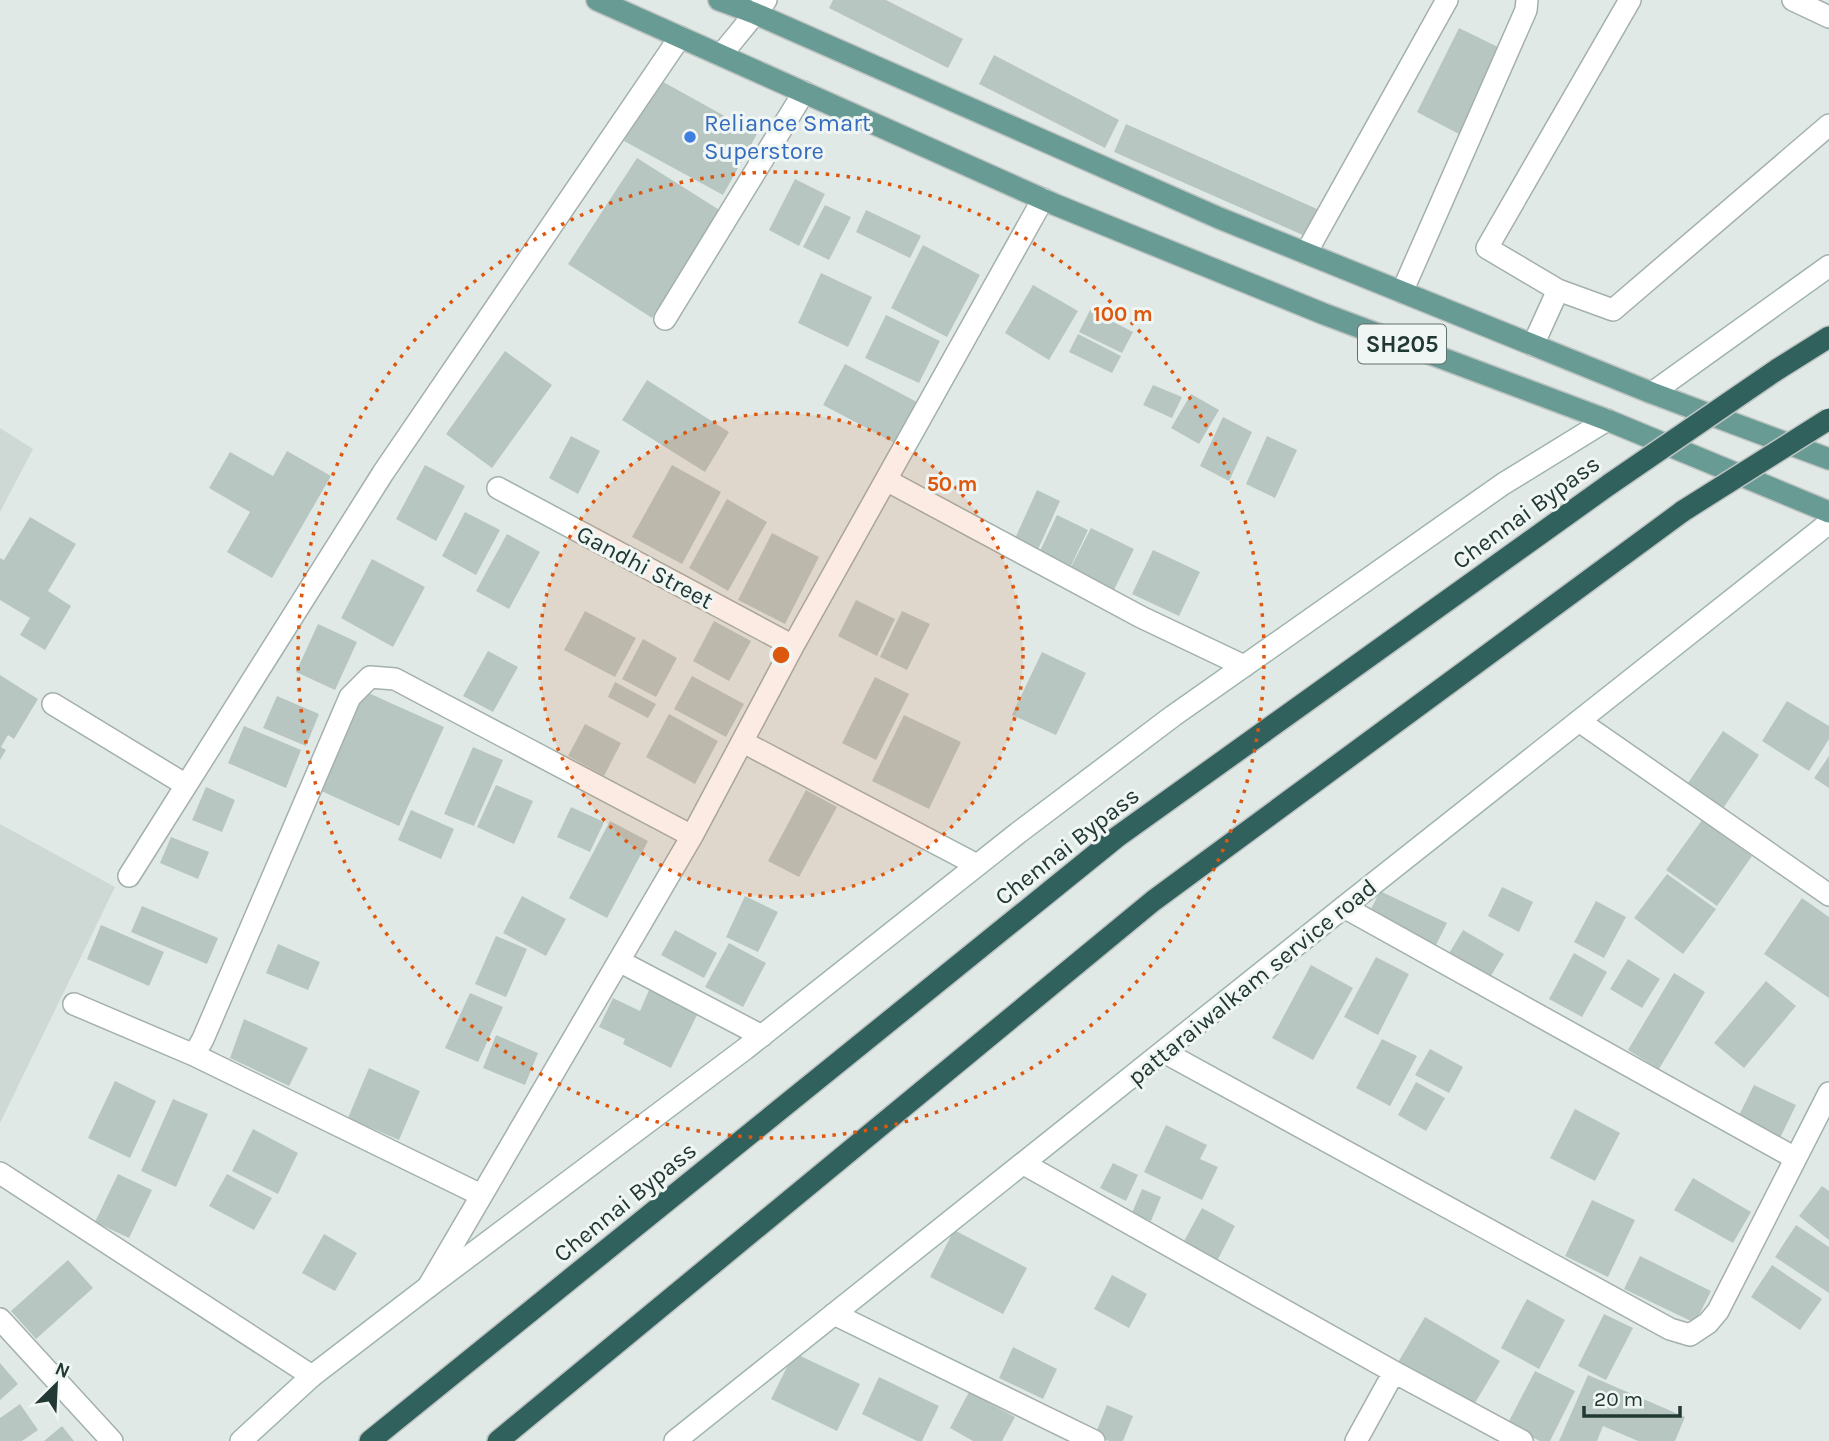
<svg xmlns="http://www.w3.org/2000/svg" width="1829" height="1441" viewBox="0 0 1829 1441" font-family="Karla,sans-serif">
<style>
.built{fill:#ced9d5}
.building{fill:#b8c6c2}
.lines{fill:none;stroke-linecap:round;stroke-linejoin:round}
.street-casing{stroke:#a3b0ad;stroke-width:24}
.secondary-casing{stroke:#a0b4ae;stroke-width:24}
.primary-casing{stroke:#bdc3c2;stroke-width:24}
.highway-casing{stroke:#bdc3c2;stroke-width:24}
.street{stroke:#fff;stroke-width:21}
.secondary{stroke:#fff;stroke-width:21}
.primary{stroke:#689b93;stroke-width:21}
.highway{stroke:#31615c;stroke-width:21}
.highway-bridge-casing{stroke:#bdc3c2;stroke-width:24;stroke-linecap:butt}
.highway-bridge{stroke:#31615c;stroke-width:21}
.ring{fill:none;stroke:#de570e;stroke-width:3.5;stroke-dasharray:3.5 7}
.shop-dot{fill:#3f7fe0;stroke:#f0f6f3;stroke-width:2.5}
.labels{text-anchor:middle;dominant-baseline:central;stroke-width:6;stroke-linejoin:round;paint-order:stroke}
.shield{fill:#f0f6f3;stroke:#60716d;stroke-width:2}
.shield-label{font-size:23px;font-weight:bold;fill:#223834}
.shop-label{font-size:24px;fill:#366cbe;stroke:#f0f6f3;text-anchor:start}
.street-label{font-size:24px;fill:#223834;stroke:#f0f6f3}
.centre{fill:#de570e;stroke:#f0f6f3;stroke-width:3.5}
.ring-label{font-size:21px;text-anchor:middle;font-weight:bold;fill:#de570e;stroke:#f0f6f3;stroke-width:6;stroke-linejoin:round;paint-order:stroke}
</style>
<rect width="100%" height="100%" fill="#e0e9e6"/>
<path class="built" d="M0,428l33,21 -33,63z
M0,824l115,63 -115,236z"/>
<path class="building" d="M833,0h53l77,39 -15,29 -119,-60z
M1459,28l43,21 -43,85 -42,-22z
M994,55l125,65 -14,28 -126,-64z
M658,79l99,55 -34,61 -99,-54z
M1126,124l191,85 -12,27 -191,-84z
M637,158l84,53 -69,107 -84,-54z
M795,179l30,15 -26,52 -30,-16z
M825,205l26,12 -22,43 -26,-13z
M866,210l55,26 -11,22 -54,-26z
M923,245l57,30 -33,62 -56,-29z
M821,273l51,24 -24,50 -50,-24z
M1033,285l45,26 -29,49 -44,-27z
M1090,310l43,22 -11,21 -43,-21z
M886,315l54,26 -21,42 -54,-25z
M1078,334l43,22 -9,17 -43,-21z
M505,351l47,34 -60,83 -46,-34z
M845,364l72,38 -22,41 -72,-38z
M647,380l82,52 -24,40 -83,-52z
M1153,385l29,12 -10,21 -29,-13z
M1191,394l28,16 -20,34 -28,-16z
M1223,417l29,15 -23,49 -29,-15z
M571,436l29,15 -22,43 -29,-16z
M1267,436l30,14 -22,48 -29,-14z
M287,451l44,25 -59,102 -45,-26 23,-40 -41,-24 21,-36 43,24z
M425,465l40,21 -29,55 -40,-22z
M672,465l49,27 -39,72 -50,-27z
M1037,490l23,11 -25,55 -23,-11z
M727,499l40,23 -39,69 -39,-23z
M465,512l35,18 -24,45 -34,-19z
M1057,515l31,15 -19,40 -31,-15z
M30,517l46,27 -28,47 23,15 -26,44 -25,-15 10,-17 -30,-18v-42l4,2z
M1091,528l43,21 -21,43 -44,-21z
M772,533l47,24 -34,67 -47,-24z
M507,534l33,18 -31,57 -33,-18z
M1153,550l47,22 -21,44 -47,-22z
M372,559l53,28 -32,60 -52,-29z
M856,600l39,19 -18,37 -39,-20z
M585,611l51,27 -21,39 -51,-27z
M902,611l28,13 -23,46 -27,-13z
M714,621l37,20 -22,40 -36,-20z
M318,624l39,18 -22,48 -39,-18z
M643,639l34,19 -21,39 -34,-18z
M488,651l30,16 -25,45 -30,-16z
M1042,652l44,21 -30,62 -44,-20z
M0,675l38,24 -24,40 -6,-4 -7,12 5,3 -6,10z
M692,676l52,28 -18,33 -52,-28z
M875,677l34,17 -33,66 -34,-17z
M615,682l41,22 -8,14 -40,-21z
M364,691l80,36 -45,99 -80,-36z
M277,696l42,18 -13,32 -43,-18z
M1787,701l42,25v13l-20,32 -47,-30z
M669,714l49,27 -23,43 -49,-27z
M904,715l57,27 -32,67 -57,-28z
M585,724l36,19 -17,33 -36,-20z
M244,726l57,24 -15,38 -58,-25z
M1723,731l36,24 -39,58 -36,-24z
M473,747l30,13 -29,66 -30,-12z
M1829,756v32l-15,-10z
M496,785l37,16 -19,43 -37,-17z
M206,787l29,13 -13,32 -30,-12z
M806,790l31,17 -38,70 -31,-16z
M571,807l33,15 -14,30 -33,-15z
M411,810l43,19 -13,30 -43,-19z
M1702,820l50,36 -35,50 -51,-36z
M610,821l38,20 -41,77 -38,-20z
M171,837l38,15 -11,27 -38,-16z
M1667,874l49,35 -33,45 -49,-36z
M1502,887l31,15 -14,30 -31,-16z
M1380,891l67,32 -11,22 -67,-32z
M522,896l44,23 -20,37 -43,-23z
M745,896l33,16 -20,40 -32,-15z
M1802,898l27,19v81l-65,-44z
M1596,901l30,16 -22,41 -30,-16z
M142,906l76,32 -11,26 -76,-32z
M101,925l63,27 -15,34 -62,-27z
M675,930l42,23 -13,25 -43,-23z
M1463,930l41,24 -15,25 -41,-24z
M496,936l31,13 -21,48 -31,-13z
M729,943l37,20 -23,44 -38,-20z
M278,944l42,18 -12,28 -42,-17z
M1574,953l33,19 -25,45 -33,-18z
M1376,957l33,17 -31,61 -34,-18z
M1628,959l32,20 -18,29 -32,-19z
M1311,965l42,23 -40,72 -41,-22z
M1674,973l31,19 -46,77 -31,-19z
M1766,981l30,25 -52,62 -30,-25z
M649,990l49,23 -27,55 -48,-24 2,-5 -26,-12 14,-29 27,13z
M470,993l33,14 -25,55 -33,-14z
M244,1019l64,29 -19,38 -59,-28z
M496,1035l42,18 -13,32 -42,-17z
M1382,1039l35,17 -27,50 -34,-18z
M1430,1049l33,18 -14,26 -34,-18z
M369,1068l51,23 -21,49 -51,-22z
M115,1081l41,20 -26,57 -42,-20z
M1416,1082l29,16 -19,33 -28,-16z
M1754,1085l42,20 -16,33 -42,-21z
M173,1099l35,15 -32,73 -35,-16z
M1575,1109l45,24 -25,48 -45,-23z
M1166,1125l41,20 -7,14 18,8 -16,33 -58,-28z
M253,1129l45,24 -20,41 -46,-23z
M1113,1163l25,12 -12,26 -26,-13z
M118,1174l34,16 -23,48 -34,-16z
M227,1174l45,24 -18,32 -45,-24z
M1693,1178l58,34 -18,31 -59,-33z
M1822,1186l7,5v49l-30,-24z
M1142,1189l19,8 -10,24 -19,-8z
M1592,1200l43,20 -27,57 -43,-21z
M1202,1208l33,18 -18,35 -34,-18z
M1796,1225l33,22v46l-54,-36z
M954,1230l73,38 -24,46 -73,-37z
M324,1234l33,19 -22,38 -33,-18z
M1640,1256l71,35 -16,32 -71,-34z
M68,1260l25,28 -57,51 -25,-28z
M1772,1265l50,34 -22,31 -49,-33z
M1112,1275l35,19 -18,34 -35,-19z
M1527,1299l38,21 -26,49 -38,-21z
M1604,1314l29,14 -27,52 -28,-14z
M1425,1317l75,44 -28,47 -75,-44z
M1013,1347l44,22 -14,30 -44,-21z
M794,1353l66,31 -23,47 -66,-32z
M0,1363l18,21 -18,16z
M1535,1371l40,20 -25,50h-10l-33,-16z
M1588,1375l97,42 -10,24h-37l-35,-15 -6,15h-38z
M879,1377l60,29 -17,35h-5l-55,-27z
M969,1392l46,25 -13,24h-29l-23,-13z
M20,1404l18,26 -16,11h-22v-23z
M1107,1405l26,11 -10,25h-14l-14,-6z
M62,1426l12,15h-30z"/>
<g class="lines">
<g class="street-casing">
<path id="street" d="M1630,0l-143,248 71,42 55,20 216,-185
M1793,0l36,17
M721,55l45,-55
M1306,253l141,-253
M1402,292l124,-282 1,-10
M665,319l139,-227
M1533,345l25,-55
M886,480l255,137 103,49
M498,488l295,158
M53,704l133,81
M1579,721l250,174
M743,742l234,123
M129,876l254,-403 297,-436
M1344,907l451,251
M619,961l143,75
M74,1004l120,51
M1164,1052l506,277 20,6 18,-12 10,-12 111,-218
M1024,1164l370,208 128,69
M0,1173l312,203
M481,1195l-287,-140 9,-16 147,-342 20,-20 25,2 297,157
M428,1287l264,-451 101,-190 250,-447
M834,1314l260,127
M0,1319l112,122
M1356,1441l38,-69"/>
</g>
<g class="secondary-casing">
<path id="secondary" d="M1652,393l177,-127
M241,1441l71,-65 116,-89 317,-238 273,-216 155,-117 330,-232 104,-64
M675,1441l669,-534 485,-384"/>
</g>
<g class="primary-casing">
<path id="primary" d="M597,0l459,205 268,109 283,106 222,92
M719,0l35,13 465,205 433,175 177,66"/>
</g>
<g class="highway-casing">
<path id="highway" d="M1778,369l51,-32
M370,1441l747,-604 493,-353
M498,1441l655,-540 530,-390"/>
</g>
<use href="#street" class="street"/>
<use href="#secondary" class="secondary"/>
<use href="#primary" class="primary"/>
<use href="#highway" class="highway"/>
<g class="highway-bridge-casing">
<path id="highway-bridge" d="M1610,484l168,-115
M1683,511l146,-92"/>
</g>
<use href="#highway-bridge" class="highway-bridge"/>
</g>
<circle cx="781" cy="655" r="242" fill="#de570e" fill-opacity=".12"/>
<g class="ring">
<circle cx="781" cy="655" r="242"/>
<circle cx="781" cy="655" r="483"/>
</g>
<circle class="shop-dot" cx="690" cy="137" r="7"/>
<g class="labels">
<rect class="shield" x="1358" y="324.5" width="88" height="39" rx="5"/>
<g class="shield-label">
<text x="1402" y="344">SH205</text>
</g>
<g class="shop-label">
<text x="704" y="123">Reliance Smart<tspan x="704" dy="28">Superstore</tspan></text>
</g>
<g class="street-label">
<text transform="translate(1526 512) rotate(-36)">Chennai Bypass</text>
<text transform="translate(645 567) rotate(28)">Gandhi Street</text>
<text transform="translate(1067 846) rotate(-38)">Chennai Bypass</text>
<text transform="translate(1252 982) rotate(-39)">pattaraiwalkam service road</text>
<text transform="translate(625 1202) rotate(-39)">Chennai Bypass</text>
</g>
</g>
<circle cx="781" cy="655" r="10" class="centre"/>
<g class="ring-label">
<text x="1123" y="321">100 m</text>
<text x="952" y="491">50 m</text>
</g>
<g transform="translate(56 1385) rotate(24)" stroke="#f0f6f3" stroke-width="5" paint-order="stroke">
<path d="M0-5L12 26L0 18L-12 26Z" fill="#223834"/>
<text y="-10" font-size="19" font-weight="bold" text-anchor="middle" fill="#223834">N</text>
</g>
<path d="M1584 1406v10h96v-10" fill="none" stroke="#223834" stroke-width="3.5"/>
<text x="1594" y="1406" font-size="21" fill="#223834" stroke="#f0f6f3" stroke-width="5" paint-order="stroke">20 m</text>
</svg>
